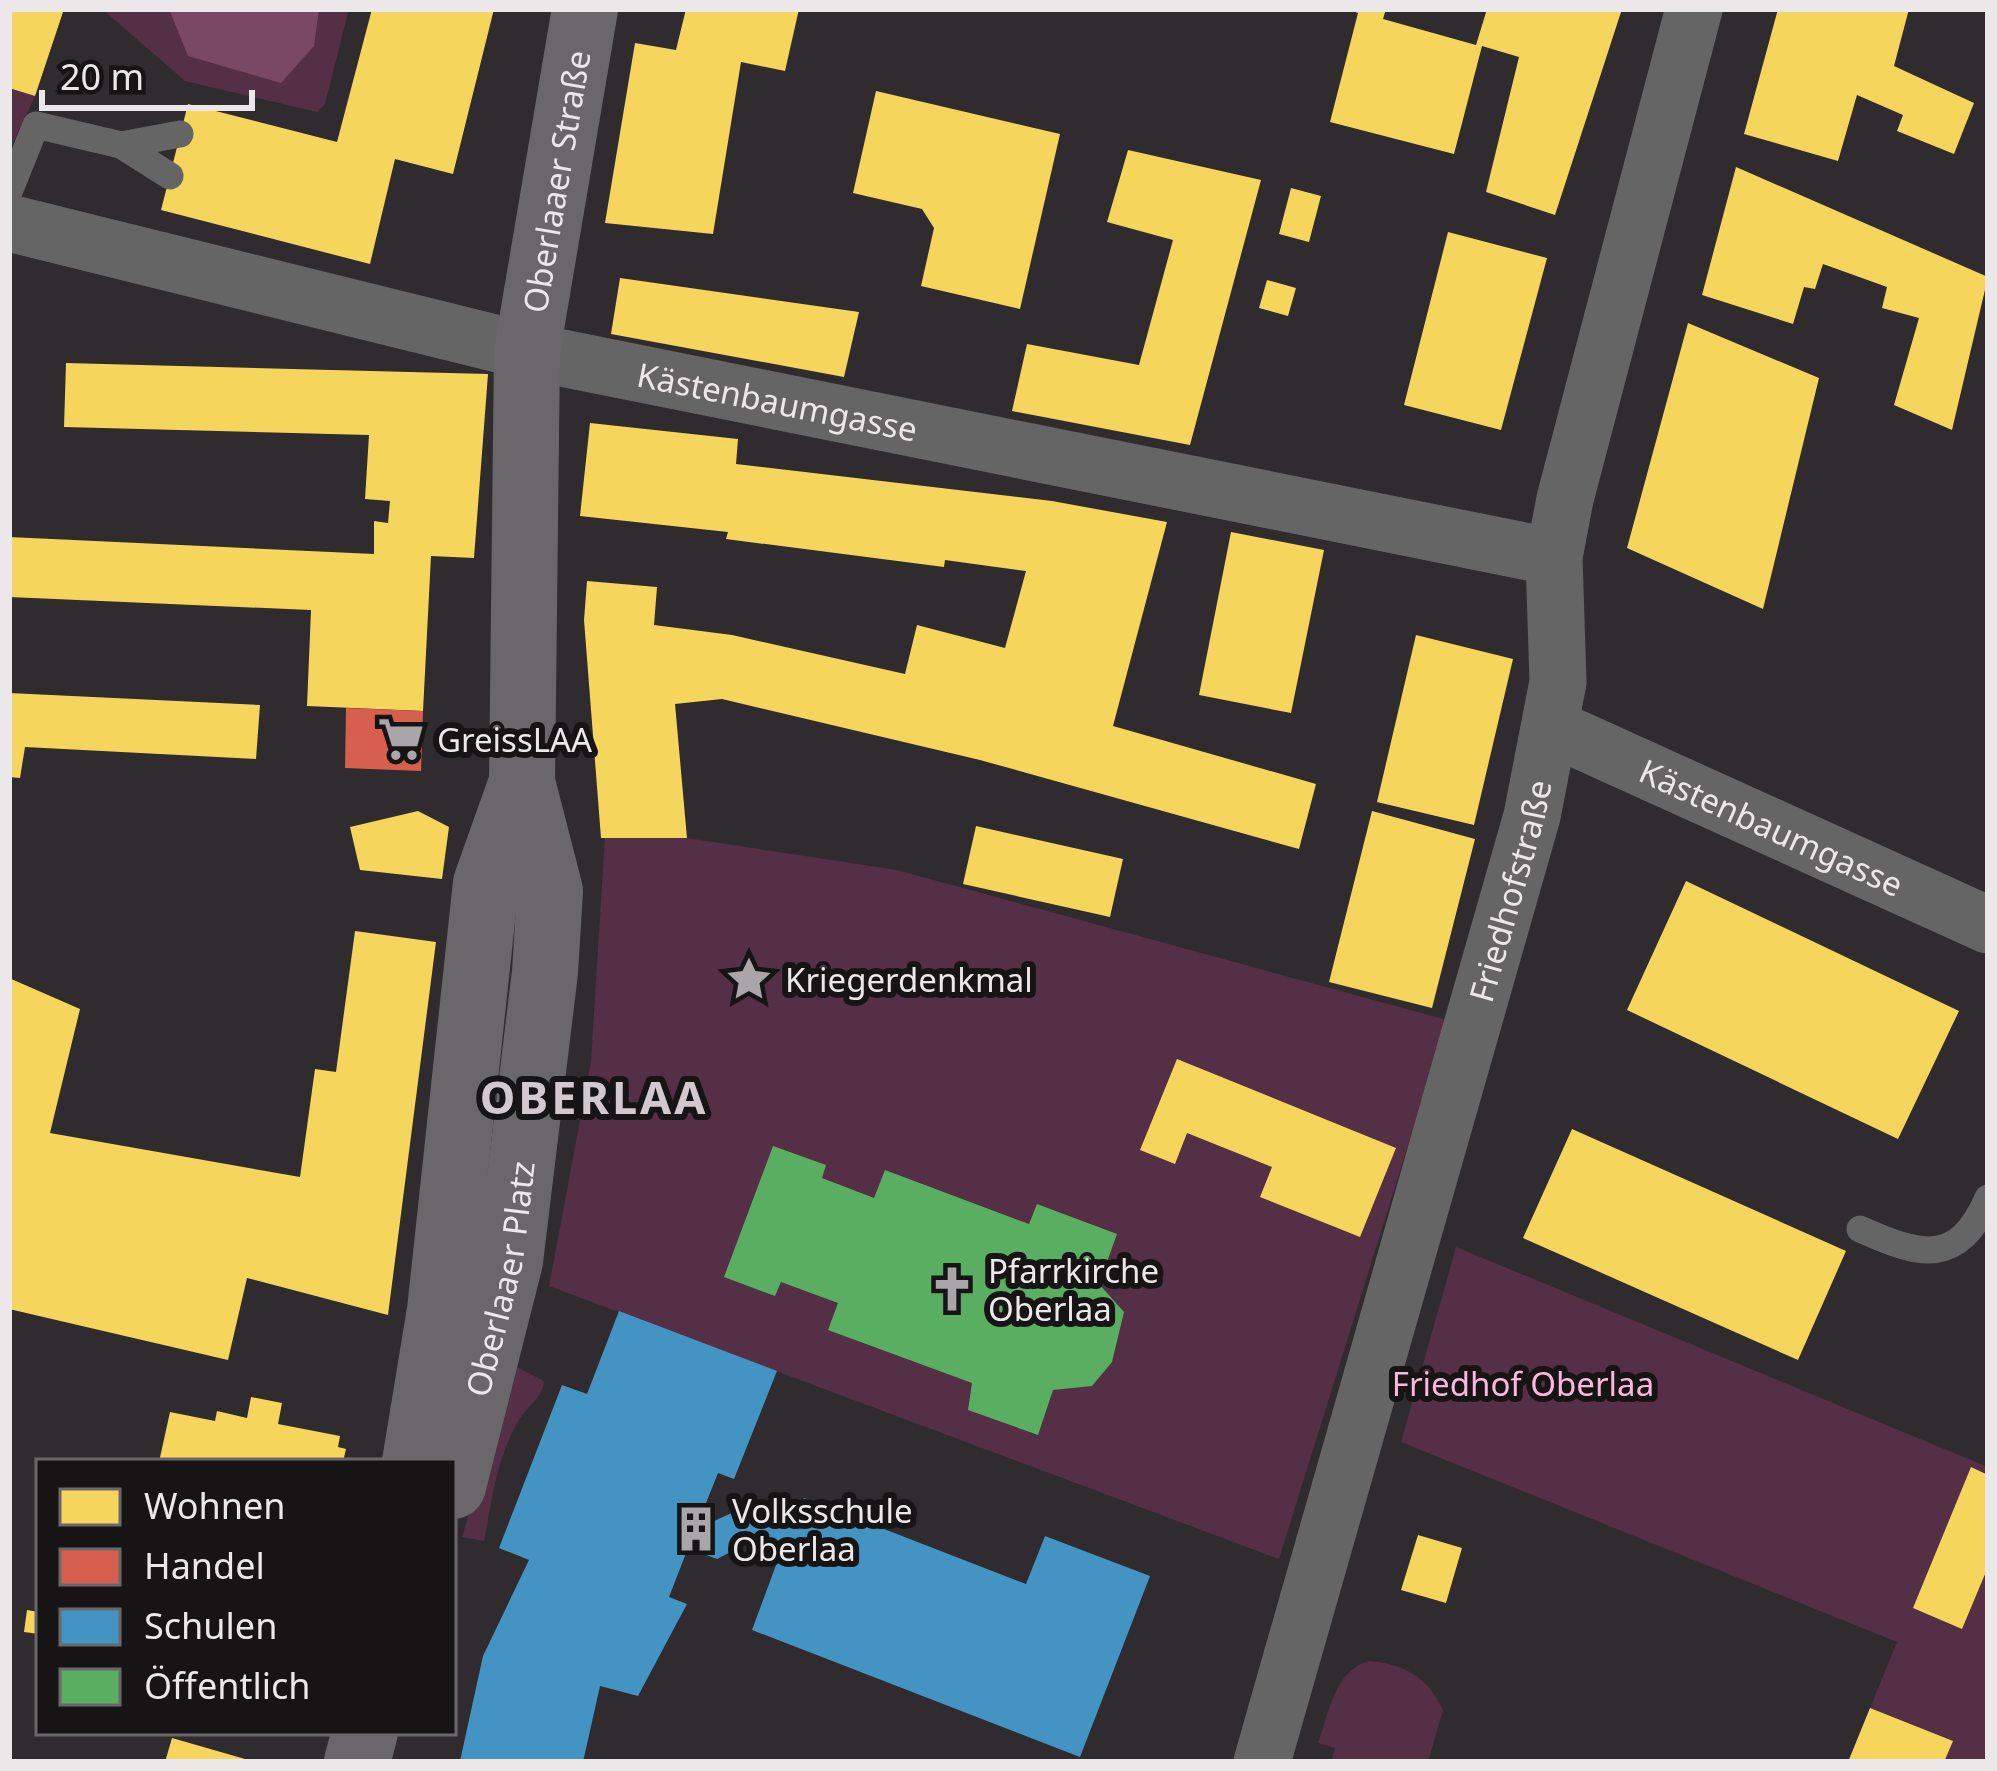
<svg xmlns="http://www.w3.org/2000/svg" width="1997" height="1771" viewBox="0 0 1997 1771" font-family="'Noto Sans',sans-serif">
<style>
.green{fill:#542f45}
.forest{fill:#7a4865}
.homes{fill:#f6d55c}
.shops{fill:#d6604d}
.schools{fill:#4393c3}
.public{fill:#5aae61}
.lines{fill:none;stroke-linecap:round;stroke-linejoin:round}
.lane{stroke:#666566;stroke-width:27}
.street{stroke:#666566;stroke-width:57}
.secondary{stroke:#696769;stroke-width:66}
.labels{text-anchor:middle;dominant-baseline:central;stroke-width:12;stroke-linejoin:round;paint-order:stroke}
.street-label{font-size:33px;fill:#ece7e9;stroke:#171415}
.poi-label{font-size:33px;fill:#ece7e9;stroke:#171415;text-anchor:start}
.park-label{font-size:33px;fill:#fdb7df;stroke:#171415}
.district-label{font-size:45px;font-weight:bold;letter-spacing:3px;fill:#d2c9ce;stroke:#171415}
</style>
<rect width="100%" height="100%" fill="#302b2e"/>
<path class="green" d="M102,9h247l-24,95 -8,8 -132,-31z
M9,88l26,8 -26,56z
M605,837l82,1 210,32 550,150 -168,539 -730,-273 42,-225z
M1456,1247l532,220v295h-140l49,-120 -496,-200z
M513,1365l31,16c-1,17 -17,25 -25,39 -23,39 -26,77 -35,121l-22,-4z
M1369,1661c35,3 59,16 74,49l-15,52h-97l4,-14 -17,-5c11,-31 17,-73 51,-82z"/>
<path class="forest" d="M169,9h150l-5,37 -33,37 -93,-27z"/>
<path class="homes" d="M9,9h55l-29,87 -26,-8z
M372,9h122l-41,165 -58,-15 -25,105 -209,-54 27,-106 149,38z
M686,9h113l-14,62 -44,-9 -28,172 -108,-11 30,-180 41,7z
M1348,9h38l-3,10 93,26 11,-36h135l-67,206 -69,-23 33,-135 -37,-11 -28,108 -124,-32 28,-109z
M1778,9h131l-15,57 80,37 -20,51 -57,-23 6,-16 -46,-20 -19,66 -94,-27z
M876,91l184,43 -40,175 -99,-23 13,-58 -12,-19 -69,-16z
M1128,150l133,30 -71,265 -178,-34 15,-67 112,21 34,-125 -66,-18z
M1736,167l252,110 -36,153 -58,-25 25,-87 -37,-10 5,-21 -64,-23 -8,25 -11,-2 -11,37 -91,-29z
M1291,188l30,8 -12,46 -30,-8z
M1448,232l99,26 -46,172 -97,-25z
M620,278l239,34 -15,65 -233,-43z
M1267,280l29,8 -8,28 -29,-8z
M1688,323l131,55 -56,231 -136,-61z
M66,363l422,11 -14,184 -43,-2 -8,155 -116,-5 4,-96 -302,-13v-60l365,17v-33l14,2 2,-22 -25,-2 4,-64 -305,-8z
M590,423l148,16 -2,25 316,37 115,21 -54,204 203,58 -17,65 -319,-89 -258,-61 -47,5 12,134h-86l-17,-218 3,-39 70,6 -3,38 78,10 173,39 12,-49 88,23 21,-77 -81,-11 -1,7 -218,-28 2,-7 -148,-16z
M1231,532l93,18 -33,163 -92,-18z
M1416,635l97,24 -39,166 -97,-23z
M9,693l251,12 -4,54 -231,-12 -5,31 -11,-1z
M418,811l31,16 -7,52 -82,-9 -10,-43z
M1372,811l103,28 -43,169 -103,-26z
M976,826l147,33 -13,58 -147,-33z
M1686,881l273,130 -61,128 -271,-129z
M355,931l81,11 -48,373 -141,-37 -19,82 -219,-51v-331l71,31 -30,124 250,44 15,-108 21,3z
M1177,1059l219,89 -36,89 -100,-40 12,-30 -85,-34 -12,31 -35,-14z
M1572,1129l274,122 -48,109 -275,-122z
M251,1397l31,6 -4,21 62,12 -2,11 8,2 -3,13h-184l11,-50 45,9 2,-10 30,7z
M1971,1467l17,8v92l-26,62 -49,-21z
M1418,1535l44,13 -16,55 -45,-13z
M27,1610l12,2v22l-15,-2z
M1870,1708l83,33 -9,21h-96z
M172,1738l80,23 -1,1h-86z"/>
<path class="shops" d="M346,708l77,3 -2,60 -76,-3z"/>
<path class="schools" d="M619,1311l158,60 -43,108 -16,-6 -18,45 12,4 37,-17 45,18 10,-25 222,86 19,-48 105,40 -70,181 -328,-127 27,-73 -33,-13 -29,15 -29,-11 -19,49 18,7 -49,92 -38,-10 -17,76 -123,-1 23,-105 46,-96 -30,-12 63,-163 25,9z"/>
<path class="public" d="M773,1146l53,19 -4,13 52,20 11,-28 144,54 8,-20 80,30 -18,50 25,28 -12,50 -20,24 -39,4 -15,45 -70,-25 4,-27 -144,-53 10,-27 -57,-21 -6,14 -51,-19z"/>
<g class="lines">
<path class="lane" d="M121,145l49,31
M9,192l27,-67 85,20 59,-11
M1860,1229c60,27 98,38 128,-31"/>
<g class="street">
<path id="s1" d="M9,223l518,128 1027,206"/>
<path id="s2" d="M1553,728l435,197"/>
<path id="s3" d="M1262,1762l270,-946 26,-134 -4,-125 11,-58 129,-490"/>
</g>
<g class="secondary">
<path d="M415,1462l25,-152 46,-427 36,-101"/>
<path id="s4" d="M453,1486l57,-225 35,-289 5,-81 -28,-109 5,-431 58,-342"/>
<path d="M357,1762l8,-30"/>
</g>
</g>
<defs>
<g id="supermarket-bare" transform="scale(3.6)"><path d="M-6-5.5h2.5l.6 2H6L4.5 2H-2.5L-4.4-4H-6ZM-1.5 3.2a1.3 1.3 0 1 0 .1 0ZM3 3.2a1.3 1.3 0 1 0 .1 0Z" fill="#aaa5a8" stroke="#171415" stroke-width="2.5" paint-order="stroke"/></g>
<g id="sight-bare" transform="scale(3.6)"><path d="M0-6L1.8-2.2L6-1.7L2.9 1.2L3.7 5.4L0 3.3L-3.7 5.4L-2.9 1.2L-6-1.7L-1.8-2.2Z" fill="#aaa5a8" stroke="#171415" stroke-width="2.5" paint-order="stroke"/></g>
<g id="church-bare" transform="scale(3.6)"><path d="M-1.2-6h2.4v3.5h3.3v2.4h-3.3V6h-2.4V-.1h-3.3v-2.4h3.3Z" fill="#aaa5a8" stroke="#171415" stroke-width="2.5" paint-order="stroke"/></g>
<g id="building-bare" transform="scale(3.6)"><path d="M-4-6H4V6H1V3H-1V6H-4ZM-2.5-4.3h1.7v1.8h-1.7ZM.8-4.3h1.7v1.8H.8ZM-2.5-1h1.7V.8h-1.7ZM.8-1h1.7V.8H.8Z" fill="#aaa5a8" stroke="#171415" stroke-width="2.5" paint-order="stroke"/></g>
</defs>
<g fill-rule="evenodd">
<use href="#supermarket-bare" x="401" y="739"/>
<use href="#sight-bare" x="749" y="979"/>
<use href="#church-bare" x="952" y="1289"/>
<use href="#building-bare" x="696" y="1529"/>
</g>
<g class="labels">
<g class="street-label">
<text stroke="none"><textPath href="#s4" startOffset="1320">Oberlaaer Straße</textPath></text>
<text stroke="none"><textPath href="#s1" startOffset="789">Kästenbaumgasse</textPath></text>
<text stroke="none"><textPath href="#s2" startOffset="240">Kästenbaumgasse</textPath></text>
<text stroke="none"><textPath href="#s3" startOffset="906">Friedhofstraße</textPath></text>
<text stroke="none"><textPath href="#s4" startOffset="213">Oberlaaer Platz</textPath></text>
</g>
<g class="poi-label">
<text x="437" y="739">GreissLAA</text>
<text x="785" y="979">Kriegerdenkmal</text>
<text x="988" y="1270">Pfarrkirche<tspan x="988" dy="38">Oberlaa</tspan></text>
<text x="732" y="1510">Volksschule<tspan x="732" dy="38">Oberlaa</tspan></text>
</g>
<g class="park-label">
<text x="1523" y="1383">Friedhof Oberlaa</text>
</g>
<g class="district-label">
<text x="594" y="1096">OBERLAA</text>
</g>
</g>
<rect width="1997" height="1771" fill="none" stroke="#ece7e9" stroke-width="24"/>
<rect x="36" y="1459" width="420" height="276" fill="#171415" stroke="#6c686a" stroke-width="3"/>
<rect x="60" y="1489" width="60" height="36" fill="#f6d55c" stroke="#6c686a" stroke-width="3"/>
<text x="144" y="1519" font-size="36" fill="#ece7e9">Wohnen</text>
<rect x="60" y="1549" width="60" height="36" fill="#d6604d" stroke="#6c686a" stroke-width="3"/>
<text x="144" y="1579" font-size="36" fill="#ece7e9">Handel</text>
<rect x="60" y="1609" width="60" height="36" fill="#4393c3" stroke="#6c686a" stroke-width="3"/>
<text x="144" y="1639" font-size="36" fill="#ece7e9">Schulen</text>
<rect x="60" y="1669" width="60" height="36" fill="#5aae61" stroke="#6c686a" stroke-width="3"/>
<text x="144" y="1699" font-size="36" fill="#ece7e9">Öffentlich</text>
<path d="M42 90v18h210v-18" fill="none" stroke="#ece7e9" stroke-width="6"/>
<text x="60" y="90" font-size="36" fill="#ece7e9" stroke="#171415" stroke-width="9" paint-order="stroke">20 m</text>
</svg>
